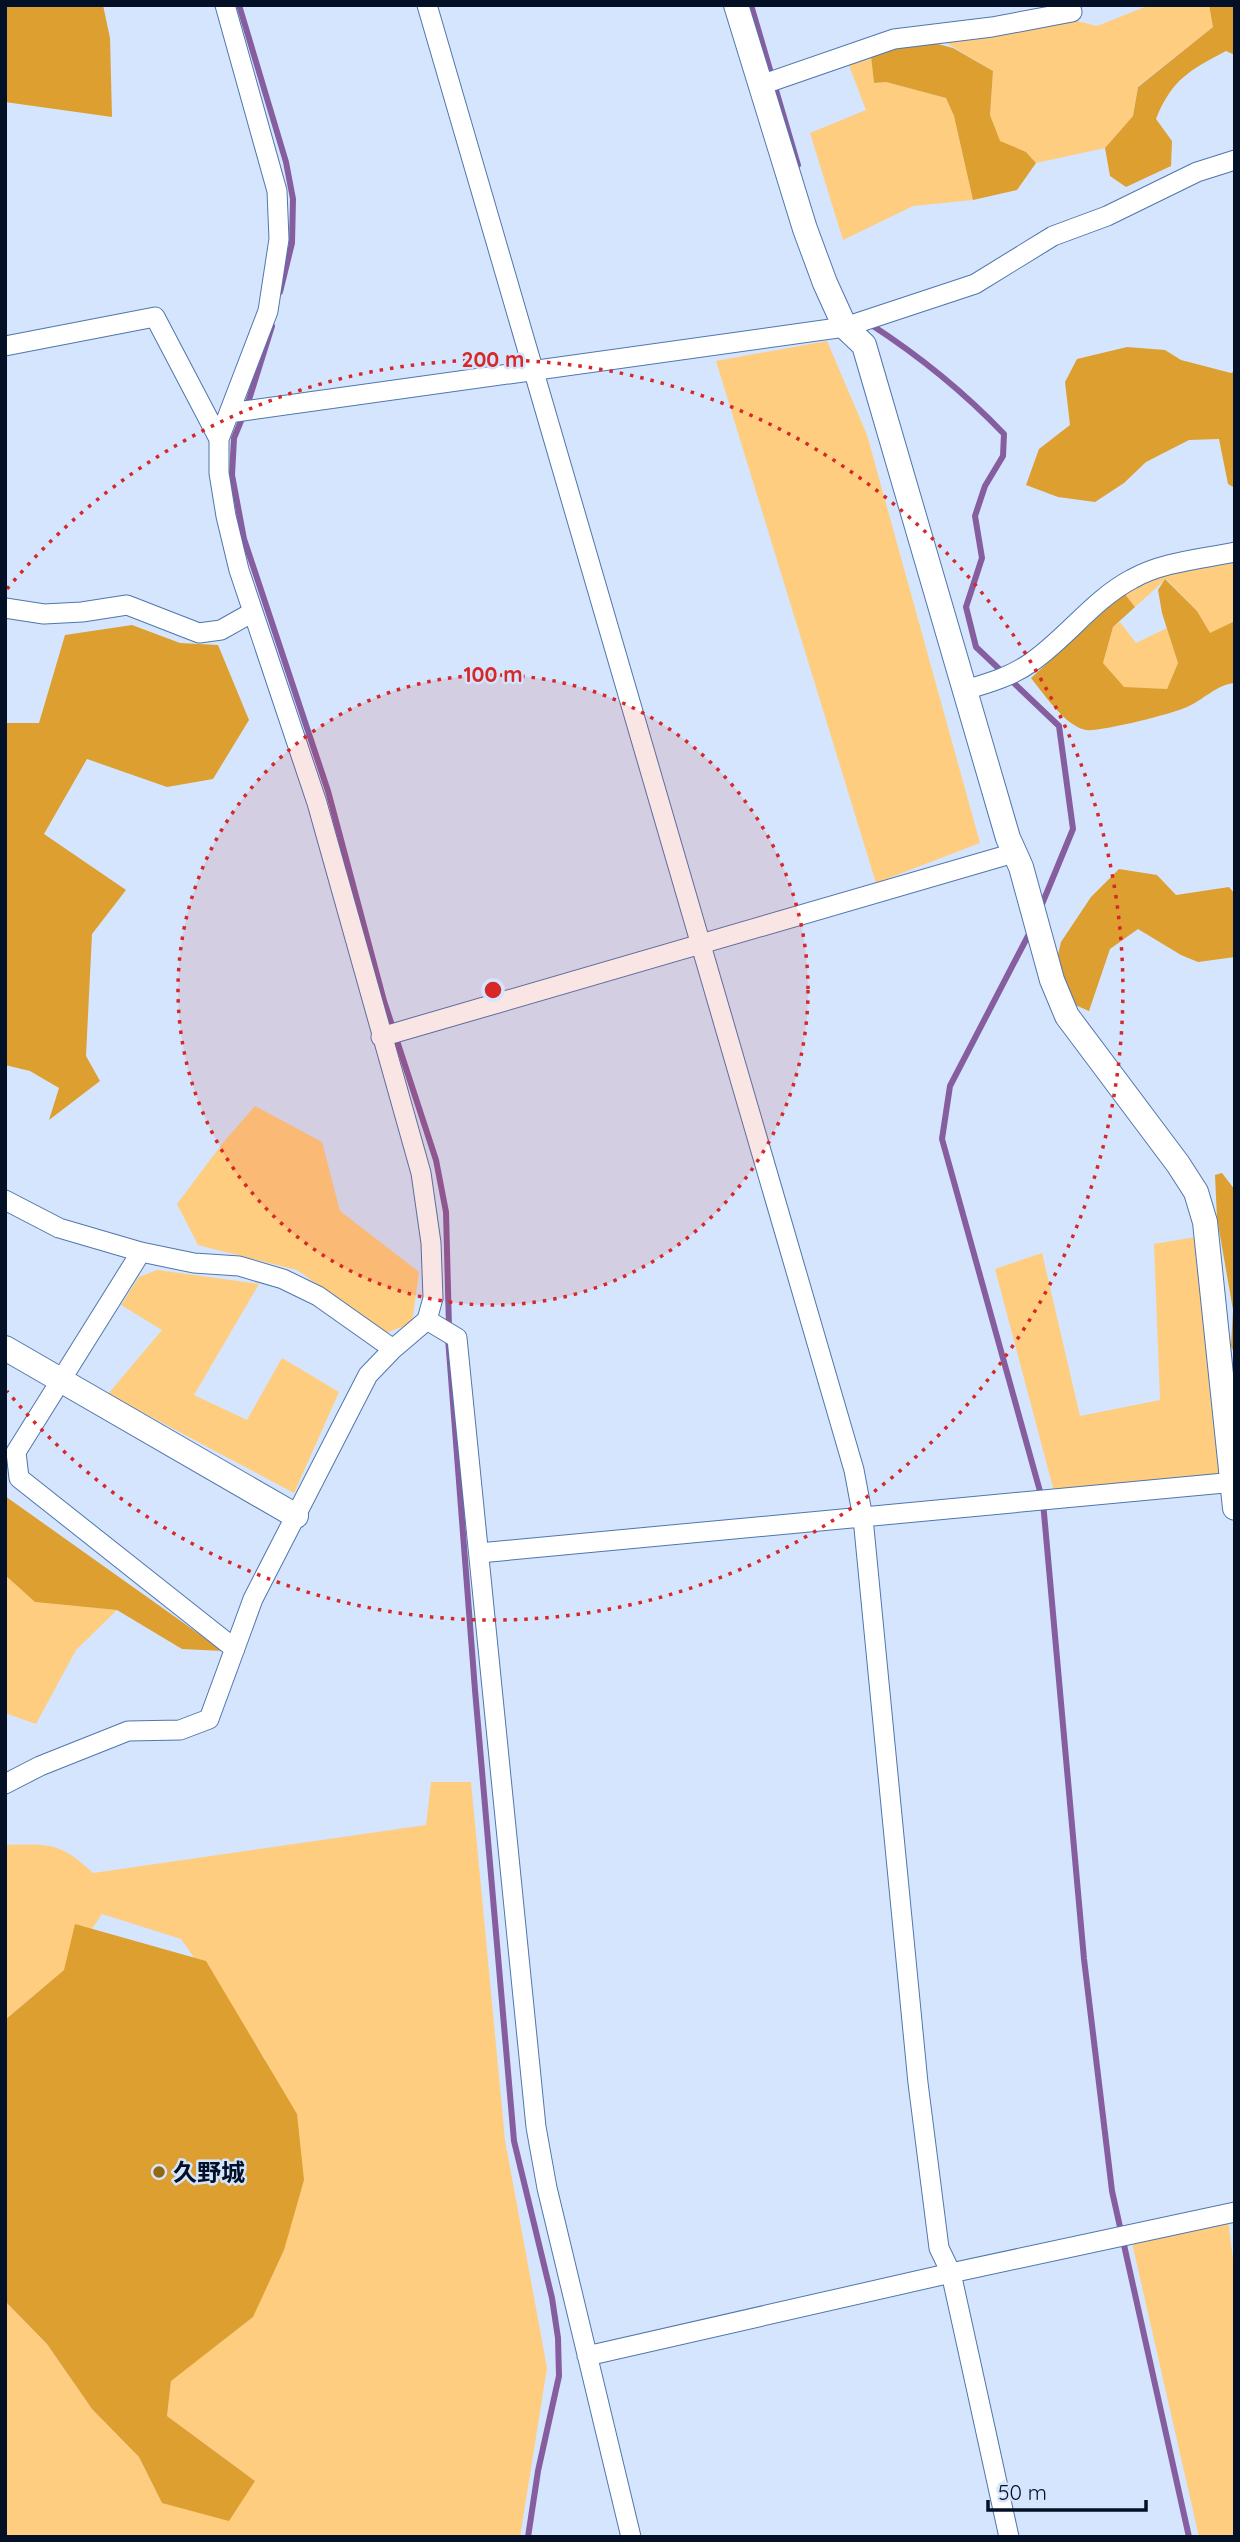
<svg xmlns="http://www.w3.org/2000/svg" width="1240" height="2542" viewBox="0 0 1240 2542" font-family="Quicksand,'Noto Sans JP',sans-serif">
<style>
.green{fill:#ffcd7f}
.forest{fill:#dc9f30}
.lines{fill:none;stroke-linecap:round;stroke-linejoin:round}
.stream{stroke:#865d9f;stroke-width:6}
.minor-casing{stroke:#5076ad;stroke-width:21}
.tertiary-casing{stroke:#5076ad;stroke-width:26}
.minor{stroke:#fff;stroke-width:19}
.tertiary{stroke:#fff;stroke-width:24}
.ring{fill:none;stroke:#d62828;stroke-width:3.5;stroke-dasharray:3.5 7}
.poi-dot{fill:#936813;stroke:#d4e5fd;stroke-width:2.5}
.labels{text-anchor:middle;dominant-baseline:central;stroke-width:5;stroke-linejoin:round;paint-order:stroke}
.poi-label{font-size:24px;font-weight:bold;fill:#031025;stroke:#d4e5fd;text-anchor:start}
.centre{fill:#d62828;stroke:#d4e5fd;stroke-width:3.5}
.ring-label{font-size:21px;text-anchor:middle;font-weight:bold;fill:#d62828;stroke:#d4e5fd;stroke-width:5;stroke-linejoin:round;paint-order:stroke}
</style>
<rect width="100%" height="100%" fill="#d4e5fd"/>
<path class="green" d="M1150,5h59l4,22 -75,59 -5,30 -28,32 -69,15 -10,-11 -26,-10 -10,-27 3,-44 -62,-37 122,-19 44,11z
M870,47l4,36 12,-1 60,16 8,18 19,84 -60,6 -70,34 -33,-107 56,-23 -21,-55z
M827,341l40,94 113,408 -104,40 -160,-522z
M1235,563v59l-25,12 -13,-23 -31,-32 -31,28 -11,-14c30,-24 73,-25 111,-30z
M1120,622l16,21 31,-15 11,35 -11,26 -43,-1 -21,-25 10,-36z
M255,1106l67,36 18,69 79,61 -7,51 -26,10 -89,-63 -99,-25 -21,-41 45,-60z
M1207,1235l25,248 -176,16 -61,-230 47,-16 38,163 80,-16 -6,-156z
M157,1270l102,14 -65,111 53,25 35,-62 57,34 -45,101 -186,-99 54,-64 -41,-25 18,-28z
M5,1575l30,27 82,8 -41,40 -40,74 -31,-11z
M431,1782h40l34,358 42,228 -27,169h-515v-236l42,43 45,65 47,48 23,46 93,-22 -88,-65 4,-36 82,-63 12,-258 -84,-120 -79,-25 -38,56 -59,50v-175c44,-1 55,-3 88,28l333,-48z
M1227,2213l8,61v263h-36l-69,-303z"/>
<path class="forest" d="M5,5h98l7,33 2,79 -107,-15z
M1209,5h26v50l-9,-4c-36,19 -54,28 -70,68l16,22 -1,25 -45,21 -16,-11 -5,-28 28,-32 5,-29 75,-60z
M911,37l42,11 40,23 -3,44 10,26 26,11 10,11 -19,27 -44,10 -19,-84 -8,-18 -60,-16 -12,1 -4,-36z
M1127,347l38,3 16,10 50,13 4,-2v117l-7,-4 -9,-45 -30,1 -43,22 -22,21 -29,19 -37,-5 -32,-12 13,-36 31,-24 -5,-43 12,-23z
M1165,579l32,32 13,22 25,-12v62c-20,2 -31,17 -48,24 -15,7 -87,25 -101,23 -21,-4 -42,-36 -55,-52l93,-85 11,14 -22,20 -10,36 21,24 43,2 11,-26 -16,-50 -4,-23z
M132,625l48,18 38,2 31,75 -36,59 -46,8 -80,-28 -43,75 82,56 -34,44 -6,122 14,25 -51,39 10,-32 -29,-17 -25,-6v-342h34l26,-88z
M1119,869l38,6 19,20 53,-8 6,7v63l-37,5 -17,-7 -43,-26 -28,20 -21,62 -16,-7 -21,-24 9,-38 30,-45z
M1222,1173l13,17v165l-4,-9 2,-36 -16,-92 -2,-43z
M5,1496l218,155 -41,-2 -65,-39 -82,-8 -30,-27z
M75,1924l131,37 91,153 7,66 -20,70 -31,67 -82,64 -4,35 88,65 -26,40 -67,-18 -23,-46 -47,-48 -45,-65 -42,-43v-281l59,-50z"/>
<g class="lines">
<path class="stream" d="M239,5l47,157 7,37 -1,44 -12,49
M751,5l47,160
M870,324c51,33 92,66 134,110l-1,22 -18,30 -10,30 7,42 -16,49 10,40 83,79 14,103 -33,80
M247,406l25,-80
M243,416l-9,22 -2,37 12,64 84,252 56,210 52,159 10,52 3,115
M1030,932l-80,154 -8,53 101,363 41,457 28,232 77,346
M448,1338l27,352 39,451 38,157 6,40 1,38 -21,95 -10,66"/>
<g class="minor-casing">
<path id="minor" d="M427,5l427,1465 9,48 55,565 21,165 12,25 58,264
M761,85l133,-46 98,-12 80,-15 -2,-7
M5,346l150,-29 64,122
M229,413l616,-86 130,-43 78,-48 54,-20 90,-44 38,-12
M5,608l39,6 38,-2 45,-7 72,28 22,-3 32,-18
M965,690c24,-7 48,-14 68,-29 35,-25 61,-62 99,-82 30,-17 69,-20 103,-27
M381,1037l633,-184
M5,1200l54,28 82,24 53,11 45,3 44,13 35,17 75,53
M141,1252l-125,200 3,26 216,171
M427,1320l30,18 79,789 11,61 84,349
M479,1553l756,-71
M5,1784l35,-18 88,-35 52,-1 29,-11 44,-120 115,-224 25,-26 34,-29 6,-22 -2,-55 -10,-70 -104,-370 -78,-233 -13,-54 -7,-43v-34l49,-128 11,-72 -2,-48 -52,-186
M587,2356l364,-83 284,-61"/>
</g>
<g class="tertiary-casing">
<path id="tertiary" d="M736,5l69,224 20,54 20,44 19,18 144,493 13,29 31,113 15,36 111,148 18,28 9,30 30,286
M5,1348l291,168"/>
</g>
<use href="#minor" class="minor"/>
<use href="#tertiary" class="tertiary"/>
</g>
<circle cx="493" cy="990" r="315" fill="#d62828" fill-opacity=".12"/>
<g class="ring">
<circle cx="493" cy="990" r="315"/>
<path d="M7 589A630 630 0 1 1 7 1391"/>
</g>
<circle class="poi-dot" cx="159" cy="2172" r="7"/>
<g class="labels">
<g class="poi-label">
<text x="173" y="2172">久野城</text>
</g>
</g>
<circle cx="493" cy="990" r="10" class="centre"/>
<g class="ring-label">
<text x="493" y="367">200 m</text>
<text x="493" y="682">100 m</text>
</g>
<rect width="1240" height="2542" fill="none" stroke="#031025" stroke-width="14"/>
<path d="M988 2500v10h158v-10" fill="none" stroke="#031025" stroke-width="3.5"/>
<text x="998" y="2500" font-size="21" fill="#031025" stroke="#d4e5fd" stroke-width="5" paint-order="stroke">50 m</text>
</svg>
